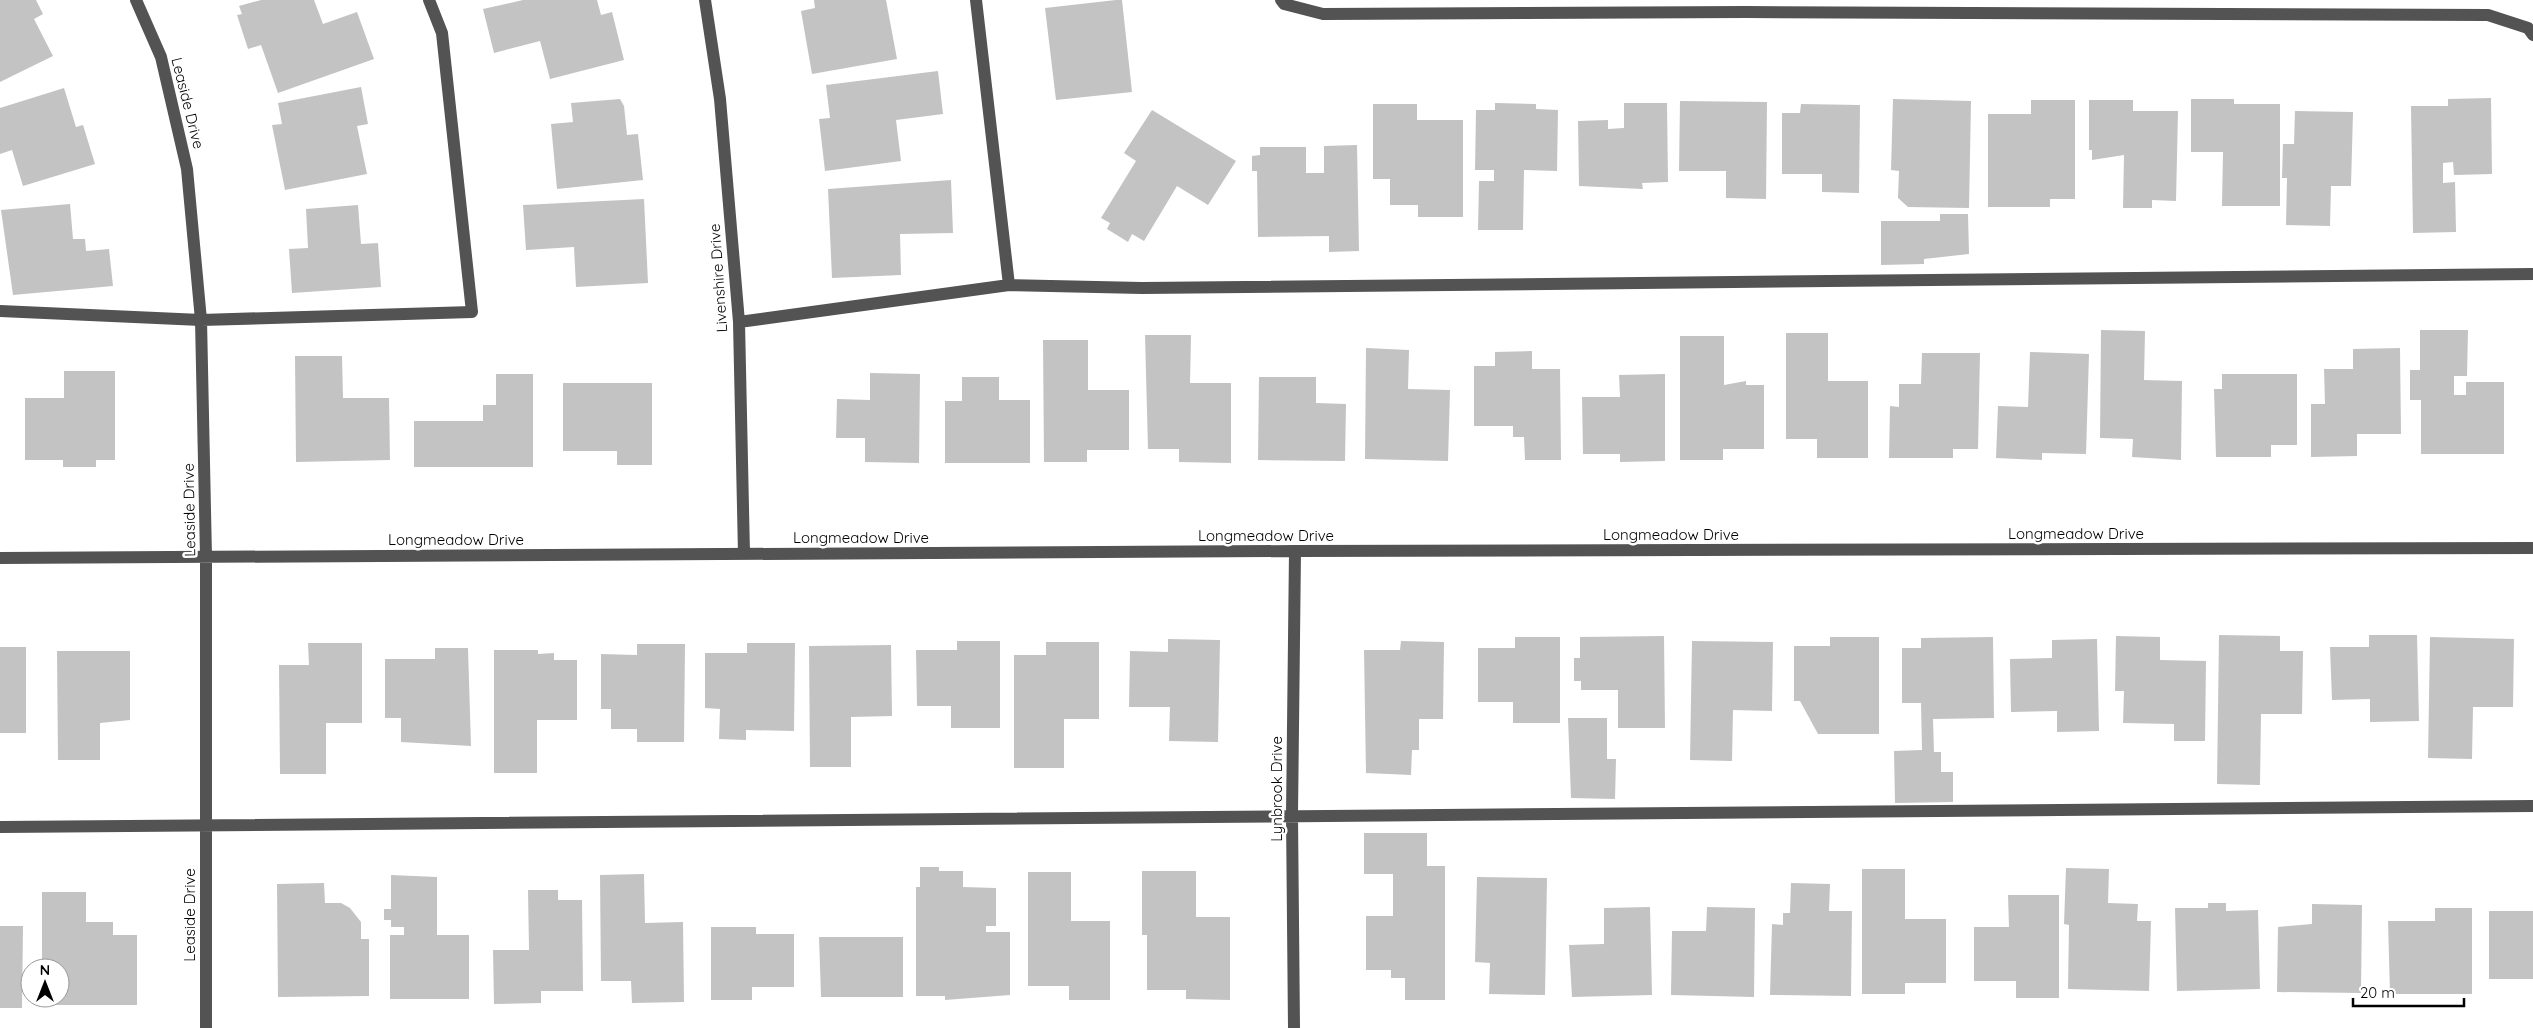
<svg xmlns="http://www.w3.org/2000/svg" width="2533" height="1028" viewBox="0 0 2533 1028" font-family="Quicksand,sans-serif">
<style>
.building{fill:#c3c3c3}
.lines{fill:none;stroke-linecap:round;stroke-linejoin:round}
.minor{stroke:#535353;stroke-width:12}
.labels{text-anchor:middle;dominant-baseline:central;stroke-width:5;stroke-linejoin:round;paint-order:stroke}
.street-label{font-size:15px;fill:#000;stroke:#fff}
</style>
<rect width="100%" height="100%" fill="#fff"/>
<path class="building" d="M0,0h36l7,14 -9,5 19,37 -53,26z
M261,0h53l9,24 34,-12 17,47 -96,34 -17,-48 -13,4 -11,-34 5,-1 -3,-8z
M523,0h74l4,15 11,-3 12,48 -74,19 -10,-38 -46,12 -11,-44z
M814,0h72l11,59 -85,15 -11,-63 14,-3z
M1116,0h6l10,92 -76,8 -11,-92z
M938,71l5,43 -47,6 5,41 -76,10 -6,-52 11,-1 -4,-33z
M361,87l7,37 -11,2 10,48 -82,16 -13,-65 10,-1 -4,-21z
M64,88l12,39 7,-2 12,39 -72,22 -11,-36 -12,4v-46z
M2491,98l1,76 -38,1 -1,-13 -10,1v20l12,-1 1,50 -43,1 -2,-127h37v-7z
M620,99l4,7 3,29 11,-1 5,46 -86,9 -6,-65 22,-2 -2,-19z
M1893,99l78,2 -2,107 -61,-1 -10,-9 1,-27 -8,-1z
M2191,99h43v5h46v102h-58l1,-54h-32z
M2031,100h44v99h-25v8h-62v-93h43z
M2089,100h44v11h45l-2,90 -24,-1v8h-29l1,-53 -32,5v-10h-3z
M1680,101l87,1 -1,97 -40,-1v-27h-47z
M1495,103l41,1v5l22,1 -1,61 -33,-1 -1,60h-45l1,-49h15v-11h-19l1,-60h19z
M1624,103h43l1,79 -26,1 1,6 -64,-3 -1,-65 30,-1v9l16,-1z
M1373,104h44v16h46v97h-45v-12h-28v-26h-17z
M1801,104l59,1 -1,88 -37,-1v-18h-40v-61h18z
M1152,110l84,51 -28,44 -31,-19 -33,55 -12,-7 -4,8 -21,-13 3,-6 -9,-5 35,-57 -12,-8z
M2295,111l58,1 -2,74h-20l-1,40 -44,-1 1,-47h-5l1,-34h11z
M1357,145l2,106 -30,1v-16l-71,1 -1,-66h-5v-15l8,-1v-8h46v26h18v-27z
M951,180l2,53 -53,1 1,41 -69,3 -4,-89z
M644,199l4,84 -72,4 -2,-40 -48,3 -3,-45z
M70,204l3,35h12l1,12 23,-2 4,37 -100,9 -12,-85z
M358,205l3,39 17,-1 3,44 -89,6 -3,-44 19,-1 -2,-39z
M1940,214h28l1,40 -45,5v5l-43,1v-44h59z
M2101,330l44,1 -1,49 38,1 -1,79 -49,-3 1,-18 -33,-1z
M2420,330h48l-1,46h-13v19h12v-13h38v72h-83v-54h-11v-30h10z
M1786,333h42v48h40v77h-51v-19h-31z
M1145,335h46l-1,48h41v80l-52,-1v-13h-31z
M1680,336h44v49l22,-4v4h18v64h-41v11h-43z
M1043,340h45v50h41v60h-42v12h-43z
M1366,348l43,2 -1,39 42,1 -2,71 -83,-2z
M2400,348l1,86h-44v22l-46,1v-53h14l-1,-35h29v-20z
M1532,351v18h28l1,91h-36l-1,-23h-11v-11h-39v-60h21v-14z
M2030,352l59,2 -3,100 -44,-1v7l-46,-2 2,-52 30,1z
M1922,353h58l-2,96h-25v9h-64l1,-52 9,1v-23h22z
M295,356h47l1,42h46l1,62 -94,2z
M64,371h51v89h-19v7h-33v-7h-38v-62h39z
M870,373l50,1 -1,89 -54,-1v-24h-29l1,-39 33,1z
M496,374h37v93h-119v-46h69v-16h13z
M1665,374v87l-45,1v-8h-37l-1,-57h38l-1,-22z
M2222,374h75v71h-26v12h-55l-2,-68h8z
M962,377h37v23h31v63h-85v-62h17z
M1259,377h57v26l30,1 -1,57 -87,-1z
M563,383h89v82h-35v-14h-54z
M2219,635l61,1v15h23l-1,63h-41l-1,71 -43,-1z
M2369,635h48l2,86 -49,1v-23l-38,1 -2,-53h39z
M1664,636l1,92h-47v-38h-37v-9h-7v-23h6v-21z
M2116,636l44,1v23l46,1 -1,80h-31v-17l-51,-1 1,-32h-9z
M1515,637h45v86h-47v-21h-35v-54h37z
M1830,637h49v97h-61l-18,-33h-6v-55h36z
M1993,637l1,81 -61,1 1,33h7v20h12v30l-58,1 -1,-52 28,-1 -1,-47h-19v-55h19v-10z
M2430,637l84,2 -1,68h-40l-1,52 -44,-1z
M1168,639l52,1 -2,102 -49,-1 1,-34h-41l1,-56 38,1z
M2097,639l2,92 -42,1v-21l-46,1 -1,-53 42,-1v-18z
M957,641h43v87h-49v-22h-34l-1,-56h41z
M1401,641l43,1 -1,77h-24v31h-7l-1,25 -45,-2 -2,-123h36z
M1692,641l81,1 -1,69 -39,-1 -1,51 -42,-1z
M1046,642h53v77h-35v49h-50v-113h32z
M308,643h54v80h-36v51h-46l-1,-109h30z
M747,643h48l-1,88 -48,-1v10l-27,-1 1,-30 -15,-1v-55h42z
M637,644h48l-1,98h-47v-13h-26v-20h-10v-55l36,1z
M891,645l1,71 -41,1v50h-41l-1,-121z
M0,647h26v86h-26z
M435,648h33l3,98 -70,-4v-24h-16v-59h50z
M494,650h44v4l16,-1v7h23v60h-40v53h-43z
M57,651h73v69l-30,3v37h-42z
M1568,718h39v41h9l-1,40 -44,-1z
M1364,833h63v33h18v134h-40v-22h-14v-8h-25v-54h27v-42h-29z
M920,867h19v4h24v16l33,1v38h-10v6h24v63l-65,5v-4h-29v-109h4z
M2066,868l43,1 -1,34 30,1 -1,17h14l-2,70 -81,-2 1,-64 -5,-1z
M1862,869h43v50h41v64h-41v11h-43z
M1142,871h54v46h34v83l-44,-1v-9h-39v-55h-5z
M1028,872h43v49h39v79h-41v-14h-41z
M644,874l1,49 38,-1 1,80 -52,1 -1,-22h-30l-1,-106z
M391,875l46,2v58h32v64h-79v-64h14v-8h-13v-7h-7v-11h7z
M1477,877l70,1 -2,117 -56,-1 1,-31 -15,-1z
M324,883l1,20h16l9,5 11,14v17h8v57l-91,1 -1,-113z
M1791,883l39,1 -1,27h23l-1,85 -81,-1 2,-71 11,1v-12h7z
M528,890h30v10h24l1,91h-42v12l-47,1 -1,-54h36z
M42,892h44v30h27v13h24v70h-95v-7h18v-30h-18z
M2008,895h51v103h-43v-17h-42v-54h35z
M2208,903h18v8l32,-1 2,79 -83,2 -2,-83h33z
M2312,904l50,1 -1,88 -84,-1 1,-65 34,-3z
M1650,907l2,88 -80,2 -3,-52 35,-1v-36z
M1707,907l48,1 -1,89 -83,-2 1,-64h34z
M2435,908h37v86h-82l-2,-73h47z
M2489,911h44v68h-44z
M0,926h23l-1,82h-22z
M711,927h45v7h38v53h-42v13h-41z
M819,937h84v60h-82z"/>
<g class="lines">
<path class="minor" d="M136,0l25,57 26,112 14,151 5,237v471
M705,0l15,99 19,223 5,232
M1281,0l3,4 39,10 423,-2 742,3 40,13 5,7
M1009,285l133,3 1391,-14
M0,311l201,9 271,-8 -30,-279 -13,-33
M739,322l270,-37 -33,-285
M0,558l1295,-7 1238,-3
M0,827l2533,-21
M1294,1028l-2,-213 3,-264"/>
</g>
<g class="labels">
<g class="street-label">
<text transform="translate(188 103) rotate(76)">Leaside Drive</text>
<text transform="translate(718 278) rotate(-94)">Livenshire Drive</text>
<text transform="translate(189 510) rotate(-91)">Leaside Drive</text>
<text x="2076" y="533">Longmeadow Drive</text>
<text x="1671" y="534">Longmeadow Drive</text>
<text x="1266" y="535">Longmeadow Drive</text>
<text x="861" y="537">Longmeadow Drive</text>
<text x="456" y="539">Longmeadow Drive</text>
<text transform="translate(1276 789) rotate(-90)">Lynbrook Drive</text>
<text transform="translate(189 915) rotate(-90)">Leaside Drive</text>
</g>
</g>
<g transform="translate(45 983)"><circle r="24" fill="#ffffff" stroke="#999999"/>
<path d="M0-4L9 19L0 12L-9 19Z" fill="#000000"/>
<text y="-8" font-size="14" font-weight="bold" text-anchor="middle" fill="#000000">N</text>
</g>
<path d="M2353 998v8h111v-8" fill="none" stroke="#000000" stroke-width="2.5"/>
<text x="2360" y="998" font-size="15" fill="#000000" stroke="#ffffff" stroke-width="4" paint-order="stroke">20 m</text>
</svg>
